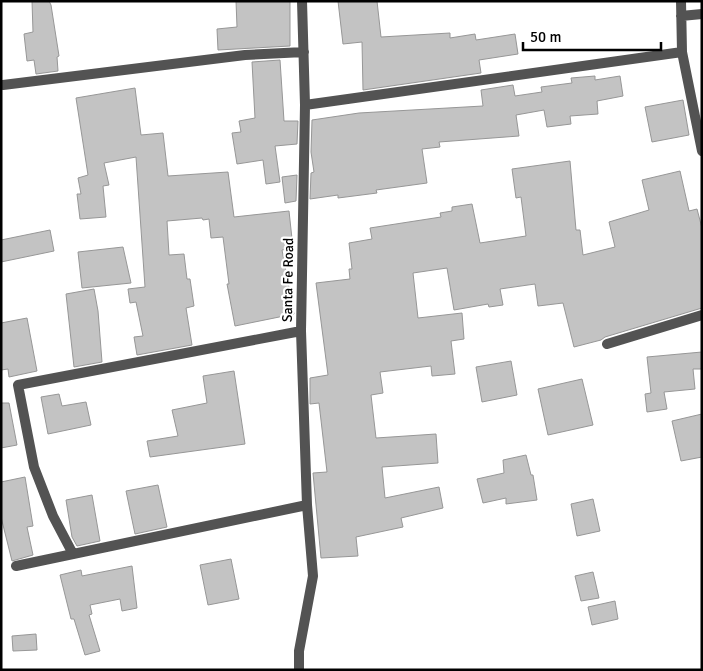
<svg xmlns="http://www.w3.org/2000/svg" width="703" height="671" viewBox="0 0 703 671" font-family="Signika,sans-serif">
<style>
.building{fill:#c3c3c3;stroke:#979797}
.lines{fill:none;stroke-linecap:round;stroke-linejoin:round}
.minor{stroke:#535353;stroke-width:10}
.labels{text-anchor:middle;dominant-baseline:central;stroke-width:4.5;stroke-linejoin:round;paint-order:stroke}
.street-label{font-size:14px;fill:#000;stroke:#fff}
</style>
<rect width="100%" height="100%" fill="#fff"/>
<path class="building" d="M32,1h17l2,4 8,51 -2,1 1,14 -22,3 -2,-14 -7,1 -3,-27 9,-2z
M236,1h54v45l-72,4 -1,-21 20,-2z
M338,1h39l4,36 69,-4v5l25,-4 1,6 39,-6 3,20 -39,6 2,13 -118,17 -1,-48 -19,2z
M280,60l4,61h14l-1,23 -22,2 5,36 -14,2 -3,-24 -26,4 -5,-31 9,-1 -2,-11 16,-3 -3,-56z
M595,76v4l25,-4 3,20 -26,5 1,13 -28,2 1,8 -24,3 -3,-17 -28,5 3,21 -80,6 1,5 -18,2 5,34 -51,7 1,3 -39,5v-3l-28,4 1,-26 3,-1 -3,-20 1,-32 47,-7 124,-7 -2,-16 32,-5 2,11 27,-4 -1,-5 31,-4 -1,-5z
M135,88l6,47 22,-2 5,43 60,-4 6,45 55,-6 4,37 -11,2 12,64 -59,12 -8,-42h2l-6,-47 -12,1 -2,-19 -6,1 -1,-2 -35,3 2,34 15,-1 3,25h3l4,27 -8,2 6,37 -55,10 -3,-18 9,-1 -7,-34 -6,1 -2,-14 17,-2 -9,-130 -32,6 5,22 -6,1 3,31 -26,2 -3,-25h4l-3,-16 10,-3 -12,-77z
M683,100l6,35 -37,7 -7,-35z
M570,161l6,69h4l3,25 32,-8 -6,-25 40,-12 -7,-30 38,-9 9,40 8,-2 5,19v80l-97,29 -4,3 -27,7 -11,-44 -25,3 -3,-22 -35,5 3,16 -14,2 -1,-3 -34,6 -7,-42 -34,5 5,45 44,-5 2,26 -13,2 4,33 -23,2 -1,-10 -51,6 3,21 -12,2 5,43 60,-4 2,29 -56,4 3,31 54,-11 4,21 -42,10 2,9 -47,10 2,19 -37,2 -8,-85 14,-1 -8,-69 -9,1v-26l18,-3 -12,-92 34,-4 -1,-10h3l-3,-26 23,-4 -2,-11 71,-11 -1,-4 12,-2v-4l20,-3 8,39 46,-7 -5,-39 -5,1 -4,-29z
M297,175l-1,26 -11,2 -3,-26z
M50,230l4,21 -53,11v-22z
M123,247l8,36 -49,5 -4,-36z
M94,289l4,22 4,51 -28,5 -8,-73z
M27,318l10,53 -28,6 -1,-8 -7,1v-47z
M702,352v17h-9l2,20 -31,3 3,17 -20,3 -2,-18 6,-1 -4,-36z
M511,361l6,34 -35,7 -6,-35z
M234,371l11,73 -95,13 -3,-16 31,-5 -6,-26 35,-7 -4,-27z
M582,379l11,46 -45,10 -10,-46z
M59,394l3,12 24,-4 5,23 -43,9 -7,-37z
M1,403h8l8,42 -16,3z
M702,414v43l-21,4 -9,-40z
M526,455l5,20h2l4,25 -31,4v-6l-23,5 -6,-24 27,-6 -1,-13z
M25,477l8,49 -6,1 6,28 -21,6 -11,-44v-35z
M158,485l9,42 -32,7 -9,-43z
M92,495l8,46 -23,5 -5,-9 -6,-37z
M593,499l7,32 -23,5 -6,-32z
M231,559l8,40 -31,6 -8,-40z
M132,566l5,42 -15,3 -2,-12 -30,6 2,9 -3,1 11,36 -15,4 -11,-36h-3l-11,-44 21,-5 1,6z
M593,572l6,26 -18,3 -6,-25z
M615,601l3,18 -26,6 -4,-18z
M36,634l1,16 -24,1 -1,-15z"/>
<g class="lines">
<path class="minor" d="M681,1l1,51
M681,16l21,-2
M3,85l242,-30 59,-3
M305,105l377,-53 20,99
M607,344l95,-29
M73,554l-20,-38 -19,-49 -16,-82 283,-54 4,-226 -3,-104
M16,566l291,-61
M299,670v-19l14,-75 -6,-71 -6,-174"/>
</g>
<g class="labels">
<g class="street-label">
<text transform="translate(288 280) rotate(-89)">Santa Fe Road</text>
</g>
</g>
<rect width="703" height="671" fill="none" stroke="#000000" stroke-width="5"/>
<path d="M523 42v8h138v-8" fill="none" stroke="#000000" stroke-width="2.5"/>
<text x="530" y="42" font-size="15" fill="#000000" stroke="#ffffff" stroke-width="4" paint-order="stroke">50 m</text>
</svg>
